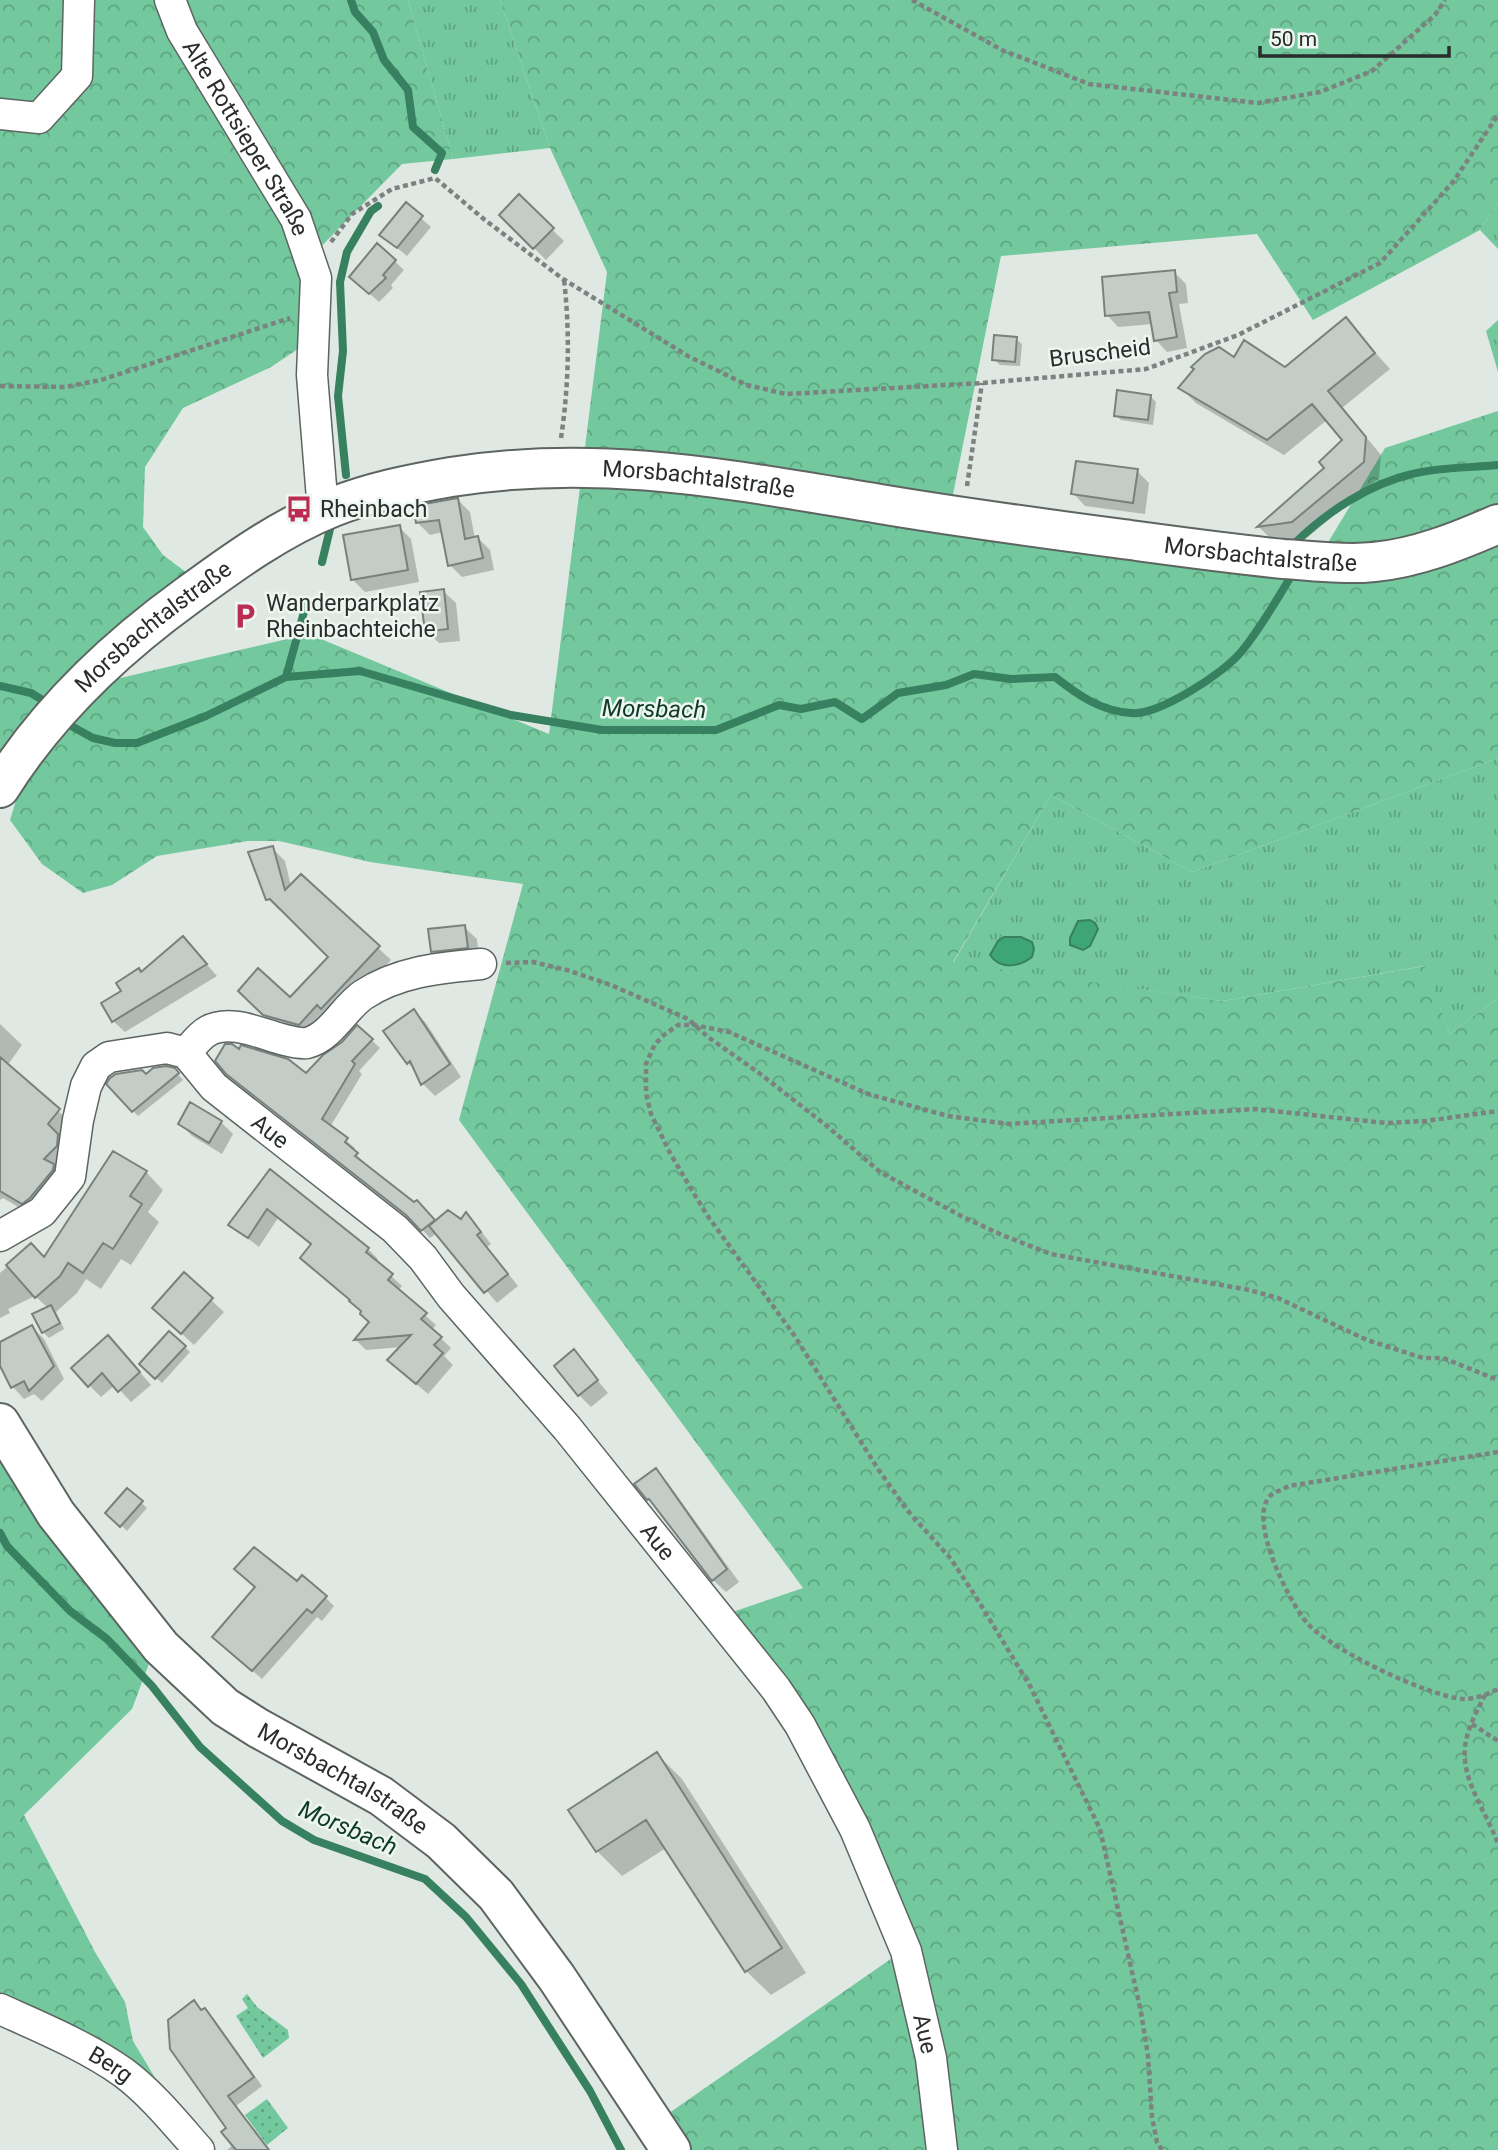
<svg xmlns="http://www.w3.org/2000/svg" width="1498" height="2150" viewBox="0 0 1498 2150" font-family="Roboto,sans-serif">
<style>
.grass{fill:url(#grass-tufts)}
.forest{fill:url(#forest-crowns)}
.garden{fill:url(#garden-dots)}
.water{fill:#3da576;stroke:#378160;stroke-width:2}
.shadow{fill:#0003}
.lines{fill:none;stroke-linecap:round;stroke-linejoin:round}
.stream{stroke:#378160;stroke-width:8}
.building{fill:#c3ccc7;stroke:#79817c;stroke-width:2}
.minor-casing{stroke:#5d6561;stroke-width:33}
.major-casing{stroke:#5d6561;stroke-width:42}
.path{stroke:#7c827f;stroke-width:4.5;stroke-dasharray:5 3.5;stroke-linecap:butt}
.minor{stroke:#fff;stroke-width:30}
.major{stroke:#fff;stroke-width:38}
.labels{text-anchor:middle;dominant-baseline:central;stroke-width:5;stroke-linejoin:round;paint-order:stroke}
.street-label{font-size:23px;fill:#292d2b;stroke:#edf6f0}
.poi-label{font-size:23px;fill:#292d2b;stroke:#edf6f0;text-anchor:start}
.water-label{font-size:24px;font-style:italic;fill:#0e3b27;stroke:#edf6f0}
</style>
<defs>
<pattern id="grass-tufts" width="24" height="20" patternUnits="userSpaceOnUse" patternTransform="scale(1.75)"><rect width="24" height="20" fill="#73c99d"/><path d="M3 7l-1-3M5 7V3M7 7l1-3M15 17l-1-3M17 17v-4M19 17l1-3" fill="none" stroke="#5ea480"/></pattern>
<pattern id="forest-crowns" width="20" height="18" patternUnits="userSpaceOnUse" patternTransform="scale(1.75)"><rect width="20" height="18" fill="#73c99d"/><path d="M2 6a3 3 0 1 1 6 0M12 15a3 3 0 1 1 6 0" fill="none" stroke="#5ea480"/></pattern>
<pattern id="garden-dots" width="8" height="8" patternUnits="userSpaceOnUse" patternTransform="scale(1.75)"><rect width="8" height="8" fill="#73c99d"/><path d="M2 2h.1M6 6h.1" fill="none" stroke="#5ea480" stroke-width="1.8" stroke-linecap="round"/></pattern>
</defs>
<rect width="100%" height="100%" fill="#dfe8e3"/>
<path class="grass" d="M408,0h92l50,148 -97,11z
M1498,203v46l-18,-19z
M1498,320v52l-12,-41z
M1498,758v240l-48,36 -26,-68 -201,35 -270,-38 98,-168 141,77z"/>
<path class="forest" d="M0,0h408l45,159 -51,5 -98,100v81l-33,22 -88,41 -38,59 -2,60 20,28 28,21 -191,192z
M500,0h998v203l-18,27 -167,90 -56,-86 -256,22 -56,278 364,40 76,-126 113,-37v347l-306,114 -141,-77 -98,167 270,39 202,-35 25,68 48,-36v1152h-815l-21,-32 233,-162 -36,-130 -138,-210 82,-28 -344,-468 64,-236 -153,-22 -91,-21h-31l-91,15 -45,29 -29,8 -41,-29 -32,-44 7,-23 24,-36 58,-78 210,-49 240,100 58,-462 -57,-124z
M0,1425l153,228 -21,56 -108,106 71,137 30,50 8,39 48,80 -181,-120z"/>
<path class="garden" d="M247,1994l10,13 31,23 1,8 -26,20 -27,-42 12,-8 -6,-9z
M267,2099l21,29 -21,17 -22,-30z"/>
<path class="water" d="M1090,920l5,3 3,6 -8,17 -7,4 -13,-5v-7l8,-17z
M1004,937h17l11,5 2,7 -2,8c-13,10 -32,13 -42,-2l8,-14z"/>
<path class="shadow" d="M519,197l45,44 -18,19 -45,-45z
M406,205l25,22 -24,29 -26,-21z
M377,245l27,25 -13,15 2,3 -14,14 -18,-16z
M1174,272l12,12 2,19 -9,1 8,44 -20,4 -11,-12 -3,-16 -35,3 -11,-12z
M1346,320l44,49 -48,39 39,47 -2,23 -71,59 -34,5 -15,-15 68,-59 17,-28 -17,-20 -43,35 -88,-52 -15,-15 53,-29 51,10z
M1016,339l6,5 -2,22 -20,-1 -6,-6z
M1151,397l5,5 -3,23 -32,-5 -5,-5z
M1137,471l12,12 -4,31 -60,-8 -12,-13z
M458,500l12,12 5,27 3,-1 12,12 4,20 -32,7 -12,-12 -7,-33 -13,3 -13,-13z
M399,527l12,12 8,43 -54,10 -12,-12z
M443,591l13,12 4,38 -21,2 -12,-12z
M272,848l13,13 6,25 10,-10 90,84 -57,60 -24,16 -33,-9 -37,-36 50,8 40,-42 -46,-47 -4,1 -12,-12z
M464,927l13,12 2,20 -34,5 -12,-13z
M194,950l23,26 -92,56 -12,-11 10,-29 19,-19z
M414,1011l12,12 35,54 -26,19 -12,-12 -6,-12 -9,-9z
M0,1024l22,21 -15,21 69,61 -1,26 -35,67 -37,-22 -3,2z
M358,1027l22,21 -21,23 3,3 -32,53 25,21 -3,3 13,12 -2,2 52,39 2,-2 19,20 25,-1 5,-6 11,11 14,18 -4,3 31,39 -21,17 -60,-70 -7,5 -14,-15 -179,-141 2,-30 67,23z
M174,1070l9,10 -45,36 -30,-32z
M221,1122l12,12 -11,20 -30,-18 -12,-13z
M146,1172l17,18 -15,22 11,10 -28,43 -10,-6 -20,30 -15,-10 -9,14 -21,19 8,17 -15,9 -6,-6 5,-24 -13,-12 -27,13 2,4 -10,5v-45l31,-27 14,13z
M271,1172l97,77 10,10 -2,3 26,24 -4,5 38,34 -4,5 19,18 -7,8 9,9 -25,29 -28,-24 2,-23 -36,3 -10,-10 15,-18 -59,-77 -34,-27 -19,29 -28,-22z
M184,1275l40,37 -30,33 -27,-25z
M32,1327l12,12 20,40 -22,22 -8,-7 -10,5 -11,-12 -13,-25v-18z
M185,1347l5,5 -28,31 -21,-19z
M120,1349l31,36 -20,17 -16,-17 -14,12 -12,-12z
M574,1352l34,41 -17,14 -12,-12z
M656,1471l12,12 71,99 -13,10 -13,-12 -52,-69 -12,-12z
M127,1490l20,18 -20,23 -19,-18z
M325,1597l9,9 -12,15 -5,-4 -55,62 -38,-33z
M657,1754l25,25 124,194 -35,22 -25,-24 -80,-123 -44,28 -25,-25z
M194,2003l20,16 48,67 -26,20 34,44h-43l7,-6z"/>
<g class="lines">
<path class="stream" d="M351,0l4,12 18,20 11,28 24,30 5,37 29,26 -7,17
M346,475l-8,-79 5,-45 -3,-69 7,-30 24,-41 7,-5
M1296,551v-9c31,-30 73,-58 116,-68 27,-7 58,-6 86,-9
M322,562l8,-33
M286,677l21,-76
M0,686l31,7 18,11
M63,718l10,9 20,11 22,5h22l69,-27 80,-39 74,-6 151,44 91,15h114l63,-25 22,4 34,-7 27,17 36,-26 48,-8 28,-11 37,5 44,-2c23,18 45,34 76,36 27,3 93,-40 110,-61 18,-22 39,-57 53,-81
M0,1533l7,13 63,65 37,28 45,47 48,61 82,74 32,19 111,39 41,38 55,67 69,107 31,59"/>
</g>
<path class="building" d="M519,194l35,34 -21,21 -34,-34z
M406,202l17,14 -26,32 -18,-13z
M377,243l19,17 -13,15 3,3 -17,16 -20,-17z
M1175,270l2,22 -8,1 8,44 -23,4 -5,-29 -44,4 -3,-39z
M1346,317l29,36 -47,38 38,46 -2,25 -72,60 -35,5 67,-59 -5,-6 23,-22 -30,-36 -45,36 -89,-52 16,-19 -3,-2 14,-13 14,-7 15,10 10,-17 41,27z
M994,335l23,2 -2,25 -23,-2z
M1117,390l34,5 -3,25 -34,-4z
M1076,461l62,8 -5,34 -62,-9z
M458,498l7,41 13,-3 5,22 -35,8 -9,-46 -23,3 -3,-17z
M400,525l8,45 -57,10 -8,-45z
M444,589l4,40 -23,3 -5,-40z
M273,846l12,44 16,-16 79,72 -59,63 -4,-4 -18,20 -36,-10 -25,-24 20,-23 32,29 38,-40 -58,-58 -4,1 -18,-48z
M465,925l3,23 -37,4 -3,-23z
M183,936l24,28 -95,58 -11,-19 20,-12 -5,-8 23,-15 2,4z
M414,1009l36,55 -29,21 -11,-24 -3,3 -24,-33z
M357,1025l16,14 -21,22 3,3 -33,55 26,19 -3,4 13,11 -3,3 59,46 3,-2 18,20 -14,11 -15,-16 -180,-141 -11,-13 10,-17h7l7,5 2,-4 47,14 18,14 17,-18 19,-13z
M0,1057l60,52 -12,15 10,10 -1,12 -13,13 10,5 -1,6 -23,28 -8,6 -22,-13z
M166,1066l9,2 4,5 -47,39 -26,-28 4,-6 6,-4 26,-4 4,4 7,-6z
M190,1102l32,19 -13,22 -31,-19z
M113,1151l34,20 -17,25 12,8 -29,45 -10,-6 -20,30 -15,-10 -8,13 -25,22 -29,-33 25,-22 13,14z
M270,1169l99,79 -3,4 27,22 -5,6 39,33 -6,6 21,18 -8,8 9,8 -27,31 -29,-24 24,-25 -57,5 15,-18 -9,-8 1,-3 -12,-10 1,-1 -50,-42 11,-14 -44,-35 -19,29 -20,-13z
M448,1210l13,9 5,-7 15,20 -4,3 31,39 -24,19 -55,-67z
M184,1272l29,26 -32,36 -29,-26z
M51,1305l9,18 -18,10 -10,-19z
M32,1325l22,41 -25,25 -5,-10 -13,7 -11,-22v-24z
M169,1331l17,15 -31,33 -16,-15z
M108,1335l32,37 -22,20 -16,-19 -14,14 -17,-19z
M574,1349l24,31 -20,16 -24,-30z
M656,1468l71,101 -15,12 -63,-82 -2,1 -13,-16z
M127,1488l16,13 -23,26 -15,-14z
M254,1547l43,34 5,-6 25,21 -15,17 -5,-4 -55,62 -40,-34 43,-50 -21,-18z
M657,1752l125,196 -37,24 -99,-152 -50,32 -28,-42z
M194,2000l7,10 4,-2 49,69 -26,19 41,54h-33l-15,-18 5,-4 -56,-79 -2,-29z"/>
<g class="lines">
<g class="minor-casing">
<g id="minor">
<path id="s1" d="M170,0l12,31 114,188 20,59 -4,97 11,136"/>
<path d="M0,114l39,4 38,-42 2,-76"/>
<path d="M186,1053c6,-7 14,-18 22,-22 22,-12 51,2 73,8 8,2 18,5 26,4 24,-6 37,-35 56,-48 36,-24 77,-27 118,-31"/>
<path id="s2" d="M0,1236l42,-24 28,-35 8,-57 8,-34 10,-20 13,-9 58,-9 19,5 28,34 181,142 28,29 28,38 116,132 209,261 24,36 55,104 51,122 25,107 11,92"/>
<path id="s3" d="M0,2009c42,19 86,37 124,64 28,21 52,51 75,77"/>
</g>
</g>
<g class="major-casing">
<g id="major">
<path id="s4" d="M0,788c48,-77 114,-139 187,-192 45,-33 93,-68 146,-89 38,-15 77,-23 118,-30 151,-24 281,3 429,27 83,14 167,25 250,36 52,7 103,14 154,19 30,2 60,6 90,3 43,-4 85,-21 124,-38"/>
<path id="s5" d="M0,1423l56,91 105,133 64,60 33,21 123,68 60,45 55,54 61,83 114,172"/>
</g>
</g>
<path class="path" d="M912,0l90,50 87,34 169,19 62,-11 52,-21 63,-56 10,-15
M331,242l21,-28 40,-25 43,-11 50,42 78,59 125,77 59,29 39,9 196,-11 164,-14 92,-34 142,-72 73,-81 45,-67
M0,386l65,1 36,-7 189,-62
M561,438c8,-54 9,-105 3,-159
M967,486l15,-103
M506,963l27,-1 34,8 44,15 77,34 20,18 51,36 68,53 53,46 83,45 39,18 49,19 198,36 29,8 89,42 56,18h20l55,22
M1498,1452l-209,34c-5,3 -15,6 -19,10 -23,24 20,107 37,127 24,27 122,74 157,76 7,0 14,-2 21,-4 -7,14 -16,30 -19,46 -8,36 21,71 32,103
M1485,1695l13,-6
M1472,1724l26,17
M1162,2150l-5,-8 -5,-25 -4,-61 -7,-44 -41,-183 -70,-143 -54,-89 -25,-38 -44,-49 -29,-41 -84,-134 -87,-120 -17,-28 -20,-34 -19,-39 -5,-21v-29l9,-20 9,-9 14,-10h16l35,7 139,62 80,22 61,8 246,-15 131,14 39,-2 73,-10"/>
<use href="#minor" class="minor"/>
<use href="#major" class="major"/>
</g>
<defs>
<g id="bus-bare" transform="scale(2.1)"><path d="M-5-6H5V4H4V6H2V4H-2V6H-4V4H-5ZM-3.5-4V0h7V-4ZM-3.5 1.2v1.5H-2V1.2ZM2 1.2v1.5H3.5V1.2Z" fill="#bb2b52" stroke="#edf6f0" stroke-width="2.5" paint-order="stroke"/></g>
<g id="parking-bare" transform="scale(2.1)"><path d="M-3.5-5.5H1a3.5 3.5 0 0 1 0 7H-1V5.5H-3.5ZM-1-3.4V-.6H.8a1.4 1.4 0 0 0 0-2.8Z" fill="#bb2b52" stroke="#edf6f0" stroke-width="2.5" paint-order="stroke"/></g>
</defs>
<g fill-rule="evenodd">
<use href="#bus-bare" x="299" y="509"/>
<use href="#parking-bare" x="245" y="616"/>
</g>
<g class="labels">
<g class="street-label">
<text stroke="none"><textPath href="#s1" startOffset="158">Alte Rottsieper Straße</textPath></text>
<text transform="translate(1100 353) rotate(-7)">Bruscheid</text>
<text stroke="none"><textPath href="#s4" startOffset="812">Morsbachtalstraße</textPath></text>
<text stroke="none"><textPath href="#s4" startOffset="1379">Morsbachtalstraße</textPath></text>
<text stroke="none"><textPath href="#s4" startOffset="224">Morsbachtalstraße</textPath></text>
<text stroke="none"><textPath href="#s2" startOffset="418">Aue</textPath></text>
<text stroke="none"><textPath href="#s2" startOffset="985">Aue</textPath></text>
<text stroke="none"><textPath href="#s5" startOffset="502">Morsbachtalstraße</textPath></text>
<text stroke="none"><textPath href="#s2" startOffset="1552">Aue</textPath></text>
<text stroke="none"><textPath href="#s3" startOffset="124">Berg</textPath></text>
</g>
<g class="poi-label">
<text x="320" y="509">Rheinbach</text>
<text x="266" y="603">Wanderparkplatz<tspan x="266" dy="26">Rheinbachteiche</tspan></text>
</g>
<g class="water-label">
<text transform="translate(654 709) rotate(1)">Morsbach</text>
<text transform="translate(348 1828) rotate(23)">Morsbach</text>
</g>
</g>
<path d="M1260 46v10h189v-10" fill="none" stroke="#292d2b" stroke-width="3.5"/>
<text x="1270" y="46" font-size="21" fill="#292d2b" stroke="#edf6f0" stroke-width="5" paint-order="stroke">50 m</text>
</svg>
